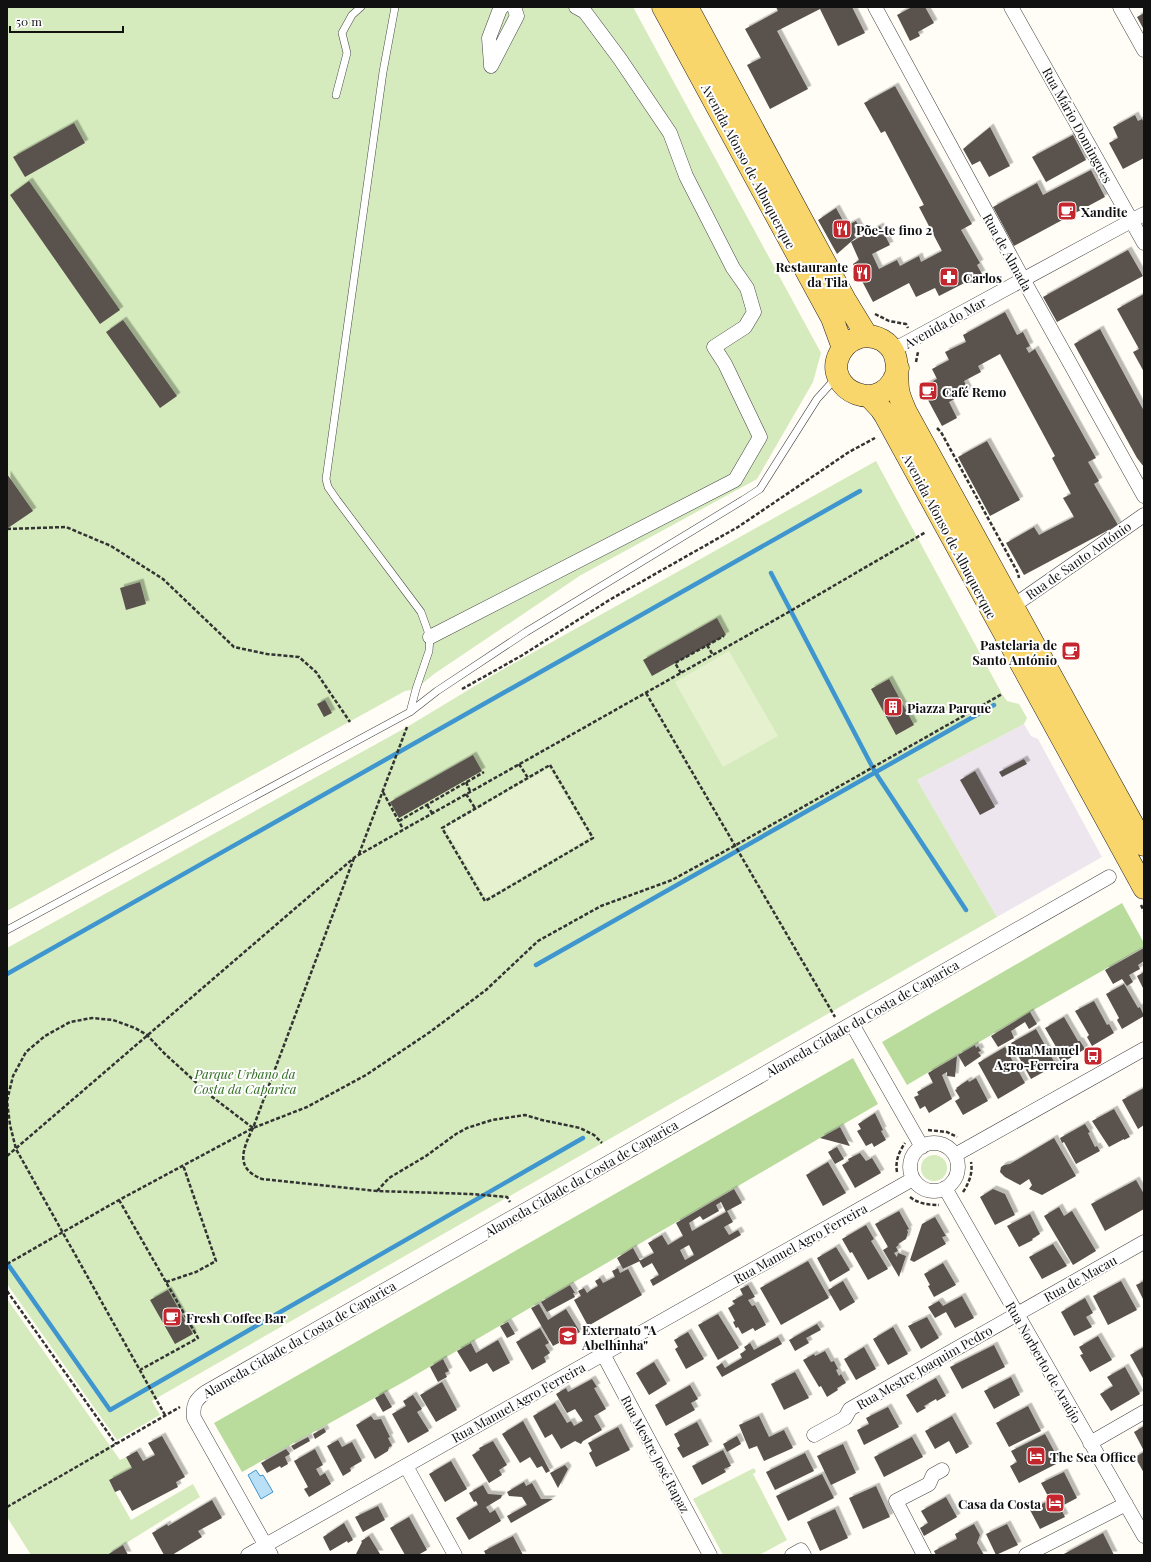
<svg xmlns="http://www.w3.org/2000/svg" width="1151" height="1562" viewBox="0 0 1151 1562" font-family="'Playfair Display',serif">
<style>
.industrial{fill:#eee6ef}
.green{fill:#d5ebbd}
.forest{fill:#b9dc9c}
.pitch{fill:#e6f2cf}
.water{fill:#b9e0f7;stroke:#3f96cf}
.lines{fill:none;stroke-linecap:round;stroke-linejoin:round}
.stream{stroke:#3f96cf;stroke-width:4.5}
.building{fill:#5a524d;fill-rule:evenodd;filter:url(#shadow)}
.lane-casing{stroke:#444;stroke-width:8}
.street-casing{stroke:#444;stroke-width:15}
.primary-casing{stroke:#222;stroke-width:23}
.path{stroke:#333;stroke-width:2.5;stroke-dasharray:4 2;stroke-linecap:butt}
.lane{stroke:#fff;stroke-width:7}
.street{stroke:#fff;stroke-width:14}
.primary{stroke:#f9d66b;stroke-width:22}
.labels{text-anchor:middle;dominant-baseline:central;stroke-width:4;stroke-linejoin:round;paint-order:stroke}
.street-label{font-size:13px;fill:#111;stroke:#fff}
.poi-label{font-size:13px;font-weight:bold;fill:#111;stroke:#fff;text-anchor:start}
.park-label{font-size:13px;font-style:italic;fill:#2f6b1f;stroke:#fff}
</style>
<defs>
<filter id="shadow"><feDropShadow dx="3.5" dy="-3.5" stdDeviation="0" flood-color="#0004"/></filter>
</defs>
<rect width="100%" height="100%" fill="#fffdf5"/>
<path class="industrial" d="M1024,724l7,12 7,3 64,118 -105,60 -80,-137z"/>
<path class="green" d="M7,7h626l188,346 -8,29 -56,97 -176,96 -147,99 -18,15 -11,2 -398,220z
M876,461l126,233 5,7 12,3 8,14 -3,6 -107,56 80,137 -842,482 -3,2 8,14 -43,25 -110,-156v-336l400,-221 86,-52z
M921 1168a13 13 0 1 1 26 0a13 13 0 1 1-26 0Z
M7,1299l113,161 6,-3 6,11 -23,13 22,39 62,-36 7,13 -93,58h-76l-24,-38z
M754,1468l2,4 -3,2 34,66 -28,15h-36l-30,-56z"/>
<path class="forest" d="M1122,903l22,40v4l-114,65 -123,73 -25,-43z
M853,1058l25,46 -471,276 -165,92 -28,-49z"/>
<path class="pitch" d="M729,651l49,85 -55,31 -48,-85z
M549,768l41,69 -104,61 -41,-70z"/>
<path class="water" d="M256,1470l4,6 3,-1 10,17 -12,7 -13,-24z"/>
<g class="lines">
<path class="stream" d="M771,573l104,199 91,138
M536,965l458,-260
M7,974l853,-483
M7,1263l103,147 473,-272"/>
</g>
<path class="building" d="M776,7h76l13,26 -27,13 -18,-37 -43,22 31,58 -38,20 -23,-44 14,-7 -16,-29 33,-18z
M912,7h13l9,16 -16,9 2,4 -10,5 -13,-26z
M1144,13v17l-7,-13z
M895,86l77,138 -11,6 19,33 -3,2 5,9 -43,22 -4,-8 -19,9 -7,-14 -36,19 -20,-38 6,-4 -8,-18 29,-16 10,19 -18,9 7,15 18,-9 3,6 19,-10 2,6 21,-11 -23,-44 5,-2 -9,-17 -30,-57 -4,2 -17,-30z
M1135,115l3,6 4,-2 2,4v35l-21,11 -14,-26 9,-5 -5,-11z
M74,123l11,20 -60,34 -12,-20z
M990,127l20,39 -21,11 -9,-16 -8,4 -9,-16z
M1073,135l13,25 -40,22 -14,-25z
M1091,170l14,27 -91,49 -21,-39 44,-24 6,12z
M29,181l91,129 -20,14 -90,-129z
M836,208l10,18 10,-5 6,11 -25,22 -19,-34z
M1128,250l15,26 -86,46 -14,-25z
M1144,294v78l-11,-20 6,-3 -22,-40z
M1005,312l12,23 6,-3 7,14 -4,2 3,5 6,-4 61,109 -8,4 11,19 -5,3 24,41 -94,50 -18,-32 28,-16 5,8 35,-18 -11,-19 8,-4 -19,-36 3,-2 -55,-102 -22,12 3,6 -17,9 5,10 -20,11 8,16 -15,8 -21,-39 16,-8 -5,-10 17,-9 -4,-8 21,-10 -3,-7z
M123,320l54,76 -17,12 -54,-76z
M1100,329l44,82v56l-7,-9 -63,-114z
M987,441l33,59 -30,16 -32,-59z
M7,474l26,37 -25,17 -1,-2z
M140,582l6,22 -20,6 -6,-22z
M717,618l9,17 -74,41 -9,-16z
M889,679l25,46 -18,10 -25,-46z
M325,700l7,13 -8,4 -7,-13z
M473,755l9,16 -83,47 -9,-16z
M1024,759l3,5 -25,13 -3,-5z
M975,771l20,36 -15,8 -20,-35z
M1144,948v13l-6,4 2,4 -11,6 4,7 -6,4 -5,-7 -9,5 -8,-14z
M1144,972v18l-7,-14z
M1124,984l14,24 2,-1 4,9 -22,13 -5,-9 2,-2 -13,-24z
M1094,1001l13,24 2,-1 5,9 -22,13 -5,-9 2,-2 -14,-24z
M1030,1012l7,12 -8,5 -4,-7 -14,9 3,7 -16,9 -7,-11z
M1064,1017l14,24h2l5,8 -23,14 -5,-9 2,-2 -14,-24z
M1036,1029l20,36 -25,14 -20,-36z
M975,1045l1,3 2,-2 3,5 -3,1 3,4 -16,11 -7,-12z
M1005,1047l20,36 -27,16 -20,-36z
M957,1056l-2,21 -8,-1v-4l-5,3 10,24 -23,14 -4,-7 -5,3 -6,-12 5,-2 -2,-3 16,-9 -5,-10z
M976,1078l12,23 -25,14 -8,-14 5,-3 -5,-8 2,-1 -1,-1 12,-8 1,2z
M1144,1088v37l-6,4 -16,-29z
M1114,1109l16,28 -6,3v-1l-15,8 -17,-26z
M875,1113l8,17 -2,1 5,9 -12,7 -2,-4 -6,3 -9,-15 4,-2 -3,-5z
M1085,1124l5,8 -2,1 7,14 2,-1 3,5 -24,13 -12,-22 -2,1 -2,-5z
M840,1127l10,19 -30,-8z
M1054,1138l22,38 -34,19 -13,-6 3,-4 -3,-6 -9,6 -15,-8 -5,-5 1,-5 3,-2 6,-1z
M837,1147l7,12 -9,5 -7,-12z
M860,1153l6,8 6,-3 9,15 -26,15 -13,-23 7,-4 -1,-2z
M828,1162l18,31 -23,13 -17,-31z
M1136,1180l8,14v15l-39,22 -14,-27z
M734,1189l8,14 -15,8 6,11 -9,5 5,8 9,-5 3,5 -88,51 -3,-6 9,-5 -7,-12 -9,5 -4,-7 15,-8 -6,-10 14,-8 6,10 15,-9 -7,-13zM721,1202l5,10 -34,19 -3,-8 11,-7 3,4 16,-9 -3,-6zM689,1245l5,10 -9,5 -5,-10z
M993,1189l12,5 10,21 -20,10 -15,-28z
M1059,1207l5,9 8,-5 24,40 -23,14 -29,-49z
M899,1211l10,18 -2,1 1,2 -2,7 -8,5 1,1 -3,2 2,4 -4,2 3,4 1,-4 8,3 -7,21 -16,-27 5,-3 -13,-23z
M1030,1214l10,20 -8,5 1,1 -14,7 -12,-21z
M935,1217l11,19 -4,1 4,7 -32,18 -4,-2 12,-36z
M866,1225l8,14 -3,2 17,28 -20,11 -16,-28 -2,1 -8,-14z
M1053,1244l14,22 -25,13 -13,-22z
M836,1247l14,23 -20,12 -13,-24z
M633,1248l7,13 -17,8 -6,-11z
M808,1261l21,37 -48,27 -21,-37z
M943,1263l13,22 -22,12 -6,-11 2,-1 -6,-11z
M618,1268l2,5 8,-4 14,26 -54,31 -14,-26 7,-4 -3,-5 6,-3 3,5 4,-3 7,-4 -3,-5 5,-3 3,5 12,-6 -3,-6z
M843,1281l12,21 -15,9 -12,-21z
M1121,1281l16,29 -29,15 -15,-29z
M1144,1281v20l-8,-16z
M570,1285l5,8h-2l2,4 -28,15 -6,-10z
M748,1285l7,12 -7,3 4,6 3,-1 11,20 -11,6 -2,-3 -11,6 -4,-7 -2,1 -3,-6 2,-1 -7,-13 7,-4 -3,-3 11,-6 -3,-6z
M168,1290l25,44 -18,10 -25,-44z
M962,1296l12,22 -19,10 -9,-16 -11,6 -7,-11 11,-6 4,5z
M1085,1298l8,15 -7,4 6,10 -18,9 -13,-24z
M539,1304l9,16 18,-11 14,23 -27,14 -22,-38z
M718,1314l21,34 -21,12 -20,-35z
M927,1317l12,21 -18,11 -13,-23z
M508,1322l7,12 -8,4 -7,-12z
M817,1324l4,6 -15,8 3,5 -14,8 -6,-11z
M893,1327l15,27 -20,11 -15,-26z
M540,1328l9,15 -4,2 5,8 -6,4 2,5 -14,8 -16,-28z
M688,1332l16,27 -18,10 -11,-20 3,-2 -4,-7z
M1098,1336l14,24 -22,12 -10,-17 3,-1 -4,-7z
M778,1337l4,7 -60,33 -6,-10 6,-4 3,5 17,-10 -2,-4 6,-4 -2,-3 6,-4 4,7z
M498,1340l12,23 -17,9 -6,-9 -17,9 -13,-21 14,-8 5,10z
M994,1345l11,22 -43,22 -12,-22z
M864,1347l12,22 -20,11 -12,-21z
M1144,1347v33l-14,-25z
M825,1351l6,11 3,-1 4,8 -2,1 3,6 2,-2 5,9 -9,5 1,2 -11,7 -6,-11 -2,1 -16,-27 11,-6 1,2z
M443,1359l6,12 -4,2 2,4 -9,5 -8,-15z
M654,1362l13,22 -18,11 -13,-22z
M1125,1367l15,27 -29,17 -11,-17 13,-8 -6,-9z
M795,1372l14,26 -25,12 -13,-26z
M1011,1377l9,18 -26,14 -10,-18z
M936,1378l10,18 -9,5 -1,-2 -12,7 2,2 -9,5 -11,-18z
M592,1379l5,8 -3,1 12,21 -12,7 8,14 -19,11 -2,3 -6,-3 -14,8 -9,-15 -7,4 -12,-22 22,-13 12,20 4,-2 3,5 9,-5 -8,-12 -8,4 -11,-19 10,-6 2,4z
M442,1382l15,28 -21,12 -16,-27z
M690,1385l8,14 -7,4 4,7 -29,16 -11,-21z
M384,1393l8,14 -9,5 -8,-14z
M413,1395l9,14 -5,3 12,19 -21,12 -16,-29 14,-8 -3,-5z
M1028,1406l13,25 -32,16 -13,-24z
M888,1407l11,20 -35,18 -7,-15 12,-6 -3,-6z
M371,1416l3,4 7,-1 9,18 -2,1 4,8 -3,1 -1,4 -13,8 -19,-34z
M759,1416l10,21 15,-7 9,18 -29,13 -7,-15 -8,3 -10,-24z
M952,1416l17,31 -13,7 -7,-13 -14,8 -10,-18z
M523,1421l27,50 -4,2 -4,-7 -5,2 -7,-11 -10,6 -18,-29z
M697,1422l12,23 -26,13 -6,-10 3,-2 -6,-12z
M1144,1426v25l-10,-19z
M618,1427l12,23 -34,17 -7,-14 3,-2 -4,-8z
M324,1428l2,4 -11,7 -2,-5z
M1045,1434l15,28 -41,21 -9,-17 7,-4 -6,-11z
M162,1436l23,41 -9,5 2,5 -46,24 -12,-21 -5,2 -6,-12 23,-12 -6,-11 11,-6 6,10 12,-6 -7,-12z
M737,1436l4,8 -14,8 -4,-8z
M308,1437l2,4 -16,9 -3,-4z
M912,1437l11,20 -39,20 -10,-20z
M338,1440l4,7 10,-5 10,19 -12,7 1,3 -8,5 -16,-30z
M493,1441l14,24 -8,5 3,5 -13,8 -17,-28 8,-5 -1,-2z
M843,1444l13,29 -25,12 -14,-29z
M286,1449l4,5 -5,3 3,7 -7,4 -1,-2 -13,7 -6,-10z
M315,1449l8,16 -7,4 4,7 5,-3 6,11 -22,13 -5,-8 4,-2 -14,-26z
M723,1450l8,16 -7,3 2,3 -24,13 -10,-19z
M1144,1452v21l-9,-16z
M805,1453l9,18 -39,19 -9,-18z
M451,1461l16,28 -22,13 -16,-28z
M565,1465l3,4 -10,19 -8,-15z
M1064,1472l13,26 -17,9 5,10 -25,12 -10,-19 20,-10 -9,-17z
M822,1474l12,24 -46,23 -12,-25z
M524,1482l2,4 6,-3 9,16h12l-42,24 -4,-7 20,-11 -5,-8 -13,-1 -2,-4z
M483,1485l5,9 14,1 -1,3 -15,9 4,6 5,-3 6,11 -32,19 -13,-22 22,-13 -2,-4 -2,1 -5,-9z
M876,1486l14,31 -27,12 -14,-31z
M946,1497l11,20 -33,19 -4,-8 8,-5 -7,-12z
M212,1500l10,18 -24,13 4,6 -30,18h-8l-12,-22 15,-9 1,2z
M378,1506l7,14 -22,12 -8,-15z
M835,1509l13,29 -28,13 -13,-29z
M409,1517l18,33 -9,5h-13l-15,-27z
M344,1523l9,17 -5,3 -1,-2 -17,10 -7,-14z
M974,1524l6,11 -3,8 7,12h-48l-2,-4 23,-12 -2,-5z
M1007,1524l11,21 -22,10 -10,-21z
M1103,1533l11,22h-52z
M369,1536l11,18h-24l6,-12 -1,-1z
M513,1536l10,19h-37l-2,-4z
M123,1545l5,10h-21z"/>
<g class="lines">
<g class="lane-casing">
<path id="lane" d="M395,7l-12,65 -57,407 2,8 9,13 84,112 9,25 -1,14 -13,38 -6,23
M336,95l11,-42 -5,-20 10,-18 9,-8
M7,930l403,-218 27,-21 89,-59 217,-132 17,-11 57,-90 18,-20"/>
</g>
<g class="street-casing">
<path id="street" d="M875,7l148,272 121,217
M1011,7l133,236
M1120,7l24,43
M491,65l-2,-27 11,-29 2,-2
M491,66l26,-50 -3,-9
M893,350l251,-136
M1013,606l131,-91
M430,637l305,-157 25,-43 -35,-73 -11,-17 31,-20 9,-15 -7,-24 -14,-20 -47,-92 -16,-43 -50,-74 -35,-47 -9,-5
M852,1024l70,123
M910 1167a24 24 0 1 1 48 0a24 24 0 1 1-48 0Z
M955,1155l189,-106
M945,1188l199,348
M603,1354l107,201
M814,1435l31,-17 5,-9 294,-167
M1090,1443l54,-31
M406,1466l49,89
M248,1555l665,-376
M271,1555l-77,-137c-2,-13 2,-19 12,-26l903,-515
M792,1555l9,-5 3,5
M924,1555l-28,-54 33,-17 4,-9 9,-5
M1026,1555l100,-51"/>
</g>
<g class="primary-casing">
<path id="primary" d="M663,7l169,311 11,30
M687,7l158,293 22,36
M898,368c-12,52 -78,22 -58,-15 3,-5 7,-10 13,-13 9,-5 19,-5 29,0 19,11 14,30 16,49 1,8 5,16 8,23l238,433
M869,396l12,13 4,6 259,473"/>
</g>
<path class="path" d="M875,314l14,7 17,3 2,4
M916,362l2,-10
M937,428l4,4 77,141 1,5
M7,529l59,-2 45,19 52,33 45,43 26,25 33,7 32,3 17,15 34,50
M707,645l6,10
M681,673l-6,-10 49,-27
M462,689l59,-33 90,-57 127,-72 111,-75 26,-14
M646,693l189,324
M519,764l9,14
M550,765l43,73 -108,63 -43,-73z
M466,782l4,9
M383,792l20,37
M466,794l9,14
M427,805l5,8
M399,821l85,-49
M359,854l48,-127
M354,858l-101,270c-10,21 -19,40 9,51l115,12 94,3 36,3 3,5
M1141,905l3,6
M928,1130l19,2 10,5
M7,1156l348,-299 432,-244 139,-81
M897,1172c-2,-11 2,-20 8,-29
M377,1191l12,-13 37,-22 30,-22 11,-6 25,-8 33,-5 17,5 38,8 14,7 8,8
M963,1192c6,-9 10,-19 8,-30
M910,1197c9,7 19,8 29,8
M119,1200l79,138 -58,32
M7,1264l112,-64 134,-72 54,-21 59,-32 64,-43 56,-42 52,-49 63,-35 71,-26 64,-35 266,-151
M166,1282l30,-10 20,-11 -33,-96
M7,1291l109,153
M165,1415l-149,-266 -6,-24 -3,-24 6,-25 13,-24 19,-16 25,-14 22,-4 21,2 22,8 12,7 17,18 47,43 42,32
M7,1507l173,-100"/>
<use href="#lane" class="lane"/>
<use href="#street" class="street"/>
<use href="#primary" class="primary"/>
</g>
<defs>
<g id="cafe-square" transform="scale(1)"><rect x="-9" y="-9" width="18" height="18" rx="4" fill="#c4262e" stroke="#fff"/><path d="M-5.5-4.5H6V0H3Q3 3.5 0 3.5H-2.5Q-5.5 3.5-5.5 0ZM3-3.2v2h1.7v-2ZM-6 4.5H4V6H-6Z" fill="#fff"/></g>
<g id="restaurant-square" transform="scale(1)"><rect x="-9" y="-9" width="18" height="18" rx="4" fill="#c4262e" stroke="#fff"/><path d="M-5-6h1v4h1v-4h1v4h1v-4h1v5L-1.5 .5V6h-2V.5L-5-1ZM5-6V6H3V1.5H1.5Q1.5-4 5-6Z" fill="#fff"/></g>
<g id="pharmacy-square" transform="scale(1)"><rect x="-9" y="-9" width="18" height="18" rx="4" fill="#c4262e" stroke="#fff"/><path d="M-2-6h4v4h4v4h-4v4h-4v-4h-4v-4h4Z" fill="#fff"/></g>
<g id="building-square" transform="scale(1)"><rect x="-9" y="-9" width="18" height="18" rx="4" fill="#c4262e" stroke="#fff"/><path d="M-4-6H4V6H1V3H-1V6H-4ZM-2.5-4.3h1.7v1.8h-1.7ZM.8-4.3h1.7v1.8H.8ZM-2.5-1h1.7V.8h-1.7ZM.8-1h1.7V.8H.8Z" fill="#fff"/></g>
<g id="bus-square" transform="scale(1)"><rect x="-9" y="-9" width="18" height="18" rx="4" fill="#c4262e" stroke="#fff"/><path d="M-5-6H5V4H4V6H2V4H-2V6H-4V4H-5ZM-3.5-4V0h7V-4ZM-3.5 1.2v1.5H-2V1.2ZM2 1.2v1.5H3.5V1.2Z" fill="#fff"/></g>
<g id="school-square" transform="scale(1)"><rect x="-9" y="-9" width="18" height="18" rx="4" fill="#c4262e" stroke="#fff"/><path d="M0-5L7-2L0 1L-7-2ZM-4 1L0 2.5L4 1V4Q0 6-4 4Z" fill="#fff"/></g>
<g id="hotel-square" transform="scale(1)"><rect x="-9" y="-9" width="18" height="18" rx="4" fill="#c4262e" stroke="#fff"/><path d="M-6-4.5h1.5V1H6V5H4.5V3h-9V5H-6ZM-4 0a1.8 1.8 0 1 1 3.6 0ZM.5 0V-2.5h3Q6-2.5 6 0Z" fill="#fff"/></g>
</defs>
<g fill-rule="evenodd">
<use href="#cafe-square" x="1067" y="211"/>
<use href="#restaurant-square" x="842" y="229"/>
<use href="#restaurant-square" x="862" y="273"/>
<use href="#pharmacy-square" x="949" y="277"/>
<use href="#cafe-square" x="928" y="391"/>
<use href="#cafe-square" x="1071" y="651"/>
<use href="#building-square" x="893" y="707"/>
<use href="#bus-square" x="1093" y="1056"/>
<use href="#cafe-square" x="172" y="1317"/>
<use href="#school-square" x="568" y="1336"/>
<use href="#hotel-square" x="1036" y="1456"/>
<use href="#hotel-square" x="1055" y="1503"/>
</g>
<g class="labels">
<g class="street-label">
<text transform="translate(1078 125) rotate(61)">Rua Mário Domingues</text>
<text transform="translate(749 166) rotate(62)">Avenida Afonso de Albuquerque</text>
<text transform="translate(1008 252) rotate(61)">Rua de Almada</text>
<text transform="translate(945 322) rotate(-29)">Avenida do Mar</text>
<text transform="translate(950 536) rotate(62)">Avenida Afonso de Albuquerque</text>
<text transform="translate(1078 560) rotate(-35)">Rua de Santo António</text>
<text transform="translate(862 1018) rotate(-30)">Alameda Cidade da Costa de Caparica</text>
<text transform="translate(581 1178) rotate(-30)">Alameda Cidade da Costa de Caparica</text>
<text transform="translate(800 1243) rotate(-29)">Rua Manuel Agro Ferreira</text>
<text transform="translate(1080 1278) rotate(-29)">Rua de Macau</text>
<text transform="translate(299 1339) rotate(-30)">Alameda Cidade da Costa de Caparica</text>
<text transform="translate(1044 1362) rotate(60)">Rua Norberto de Araújo</text>
<text transform="translate(924 1367) rotate(-30)">Rua Mestre Joaquim Pedro</text>
<text transform="translate(518 1402) rotate(-29)">Rua Manuel Agro Ferreira</text>
<text transform="translate(656 1454) rotate(62)">Rua Mestre José Rapaz</text>
</g>
<g class="poi-label">
<text x="1081" y="211">Xandite</text>
<text x="856" y="229">Põe-te fino 2</text>
<text x="848" y="266" text-anchor="end">Restaurante<tspan x="848" dy="15">da Tila</tspan></text>
<text x="963" y="277">Carlos</text>
<text x="942" y="391">Café Remo</text>
<text x="1057" y="644" text-anchor="end">Pastelaria de<tspan x="1057" dy="15">Santo António</tspan></text>
<text x="907" y="707">Piazza Parque</text>
<text x="1079" y="1049" text-anchor="end">Rua Manuel<tspan x="1079" dy="15">Agro-Ferreira</tspan></text>
<text x="186" y="1317">Fresh Coffee Bar</text>
<text x="582" y="1329">Externato "A<tspan x="582" dy="15">Abelhinha"</tspan></text>
<text x="1050" y="1456">The Sea Office</text>
<text x="1041" y="1503" text-anchor="end">Casa da Costa</text>
</g>
<g class="park-label">
<text x="245" y="1073">Parque Urbano da<tspan x="245" dy="15">Costa da Caparica</tspan></text>
</g>
</g>
<rect width="1151" height="1562" fill="none" stroke="#111111" stroke-width="16"/>
<path d="M10 26v6h113v-6" fill="none" stroke="#111111" stroke-width="2"/>
<text x="16" y="26" font-size="12" fill="#111111" stroke="#ffffff" stroke-width="3" paint-order="stroke">50 m</text>
</svg>
